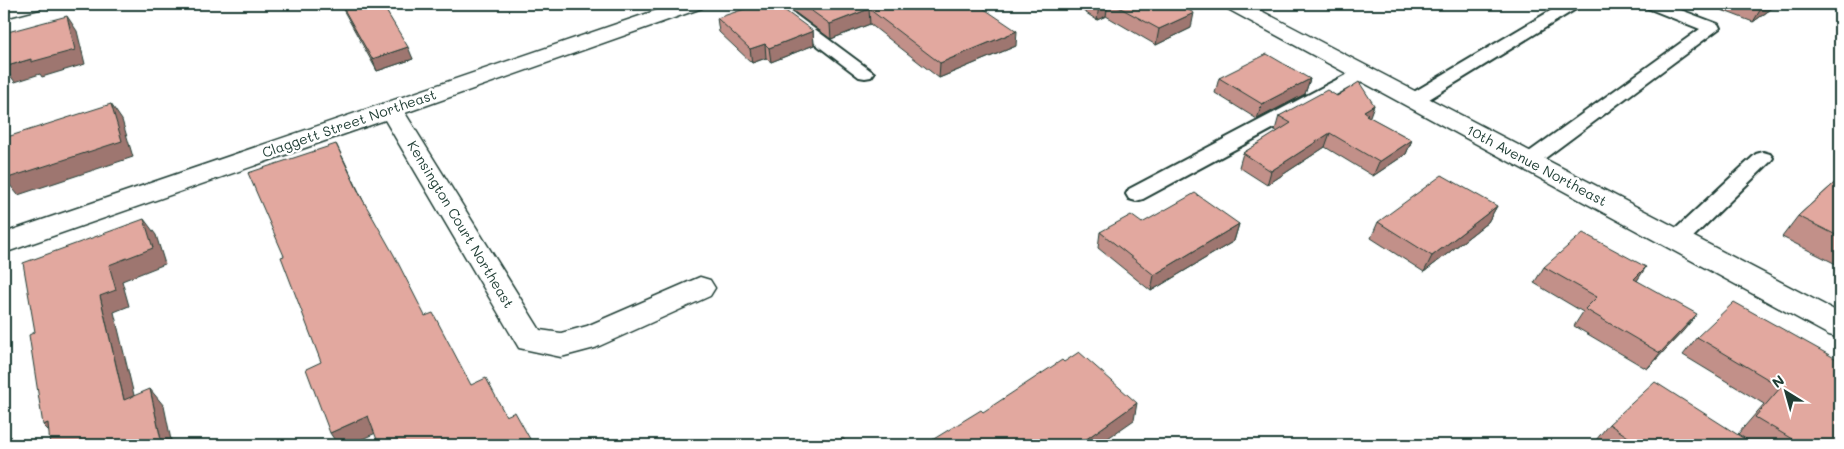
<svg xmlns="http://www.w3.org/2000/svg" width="1844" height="449" viewBox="0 0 1844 449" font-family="Mali,sans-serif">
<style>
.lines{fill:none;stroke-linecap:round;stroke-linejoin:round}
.lane-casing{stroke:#1f3d34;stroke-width:4}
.street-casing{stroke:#1f3d34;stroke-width:3}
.lane{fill:#fff;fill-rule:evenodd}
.street{fill:#fff;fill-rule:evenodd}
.wall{fill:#c29089;stroke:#1f3d34}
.shaded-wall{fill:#9e766f;stroke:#1f3d34}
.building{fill:#e2a89f;stroke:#1f3d34}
.labels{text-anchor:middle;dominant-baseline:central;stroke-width:5;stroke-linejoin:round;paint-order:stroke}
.street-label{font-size:14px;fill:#1f3d34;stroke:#fff}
</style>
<rect width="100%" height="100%" fill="#fff"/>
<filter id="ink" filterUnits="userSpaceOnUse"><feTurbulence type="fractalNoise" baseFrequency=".02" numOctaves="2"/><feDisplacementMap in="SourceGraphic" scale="10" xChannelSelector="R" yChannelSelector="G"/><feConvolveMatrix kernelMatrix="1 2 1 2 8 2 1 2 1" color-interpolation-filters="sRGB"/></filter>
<g filter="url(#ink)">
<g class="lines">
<g class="lane-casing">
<path id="lane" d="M763,4h18l93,69 -3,4 -6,1 -6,-1z
M1562,4h19l-2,3 -158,97 -7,2 -7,-2 -2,-4 2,-4z
M1643,4h22l53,20 2,4 -184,137 -7,2 -7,-2 -3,-4 3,-4 178,-128 -55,-22z
M1363,68l6,1 3,4 -3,4 -226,122 -7,2 -7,-2 -3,-5 3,-5 228,-120z
M1763,152l7,2 3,4 -3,4 -85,83 -8,2 -8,-2 -3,-5 3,-5 87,-81z"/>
</g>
<g class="street-casing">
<path id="street" d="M12,4h30l1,1 -4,4 -35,9v-12z
M675,4h30l-3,4 -297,105 135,217 21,3 26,-7 113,-49 10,3 5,8 -5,8 -115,52 -34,9 -42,-9 -134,-228 -381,133v-20z
M1223,4h25l592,309v25l-11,-3 -603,-327z"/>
</g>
<use href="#lane" class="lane"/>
<use href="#street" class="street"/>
</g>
<path class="wall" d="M340,4h42l31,55 -36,12z
M789,4h188l39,42 -77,32 -69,-54 -39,15 -42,-31z
M1072,4h105l14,24 -35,17 -50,-29 -9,4z
M1706,4h72l-25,18z
M717,18l96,13 1,14 -43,17 -5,-4 -14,5 -33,-31z
M1219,78l91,1 -5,15 -48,25 -42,-26z
M1337,96l37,9 -5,12 43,23 -6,14 -33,22 -48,-29 -58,38 -28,-18 4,-14 35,-21 -3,-2 4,-14z
M1840,178v88l-58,-29 16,-21z
M1497,206l-9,16 -64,50 -53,-34 7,-16z
M1142,223l97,1 -5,17 -83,50 -53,-43 2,-16z
M1544,267l93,13 47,50 -37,39 -73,-43 9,-14 -49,-29z
M1697,337l143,24v84h-85l-17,-11 26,-30 -81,-49z
M1609,424l133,21h-138l-8,-5z"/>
<path class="shaded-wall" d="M1103,4h5l-2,12 -9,4 2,-15z
M1767,4h11l-25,18 9,-15z
M869,9l1,15 -39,15 -1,-15z
M1194,13l-3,15 -35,17 3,-16z
M67,16l10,15 8,33 -43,13 -2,-3 -25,8 -11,-15 27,-8z
M813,31l1,14 -43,17 -2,-14z
M1017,31l-1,15 -77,32 1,-15z
M765,44l1,14 -14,5 -2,-14z
M408,47l5,12 -36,12 -5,-12z
M1310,79l-5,15 -48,25 5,-15z
M111,104l11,16 11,37 -115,38 -13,-16z
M1374,105l-5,14 -5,-8z
M1330,133l-5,14 -58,38 4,-14z
M1412,140l-6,14 -33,22 6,-14z
M336,144l8,16 24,51 -8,-16z
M1497,206l-9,16 -64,50 8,-16z
M144,219l12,16 9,29 -43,17 7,25 -15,6 25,104 -15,-16 -24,-104 9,-31z
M1239,224l-5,17 -83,50 3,-16z
M1646,267l-11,17 -1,-5z
M1697,314l-13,16 -37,39 13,-16z
M150,389l14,17 8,39h-10z
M1137,403l-3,17 -36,25h-20z
M368,416l10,16 -29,13h-11l-8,-12z
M48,423l11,18 -16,-16z
M530,439l3,6h-15z"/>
<path class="building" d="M341,4h41l26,43 -36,12z
M760,4h16l37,27 -44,17 -4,-4 -15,5 -33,-31z
M802,4h175l40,27 -77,32 -71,-54 -39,15z
M1113,4h64l17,9 -35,16z
M1754,4h13l-5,3z
M67,16l8,34 -44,12v-3l-27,8v-34z
M1267,54l43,25 -48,25 -43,-26z
M1359,82l15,23 -10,6 4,3 -2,1 46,25 -33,22 -49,-29 -59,38 -28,-18 48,-30 -12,-7 48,-26 10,6z
M111,104l11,37 -117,38 -1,-8v-33z
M336,144l24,51 34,60 31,61 8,-3 38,72 15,-7 20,38 9,-4 15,27 -12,6h-139l-11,-29 -38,17 -24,-64 15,-7 -40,-105 3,-1 -36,-83z
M1442,175l55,31 -65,50 -54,-34z
M1840,178v59l-42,-21z
M1195,193l44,31 -85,51 -54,-43 31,-17 11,8z
M144,219l9,29 -44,17 7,25 -16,6 24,104 26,-11 12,56h-112l-2,-22 -5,2 -14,-90 6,-3 -12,-69z
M1583,233l63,34 -12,12 63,35 -37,39 -75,-44 12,-12 -53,-30z
M1734,302l106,59v84h-38l-47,-28 26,-30 -84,-50z
M1079,352l58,51 -59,42h-154l57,-35 2,2 79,-52 2,2z
M1655,382l91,58 -4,5h-102l-31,-21z
M843,438l5,7h-16z"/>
</g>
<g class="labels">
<g class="street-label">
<text transform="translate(349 123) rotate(-19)">Claggett Street Northeast</text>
<text transform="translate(1537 165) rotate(28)">10th Avenue Northeast</text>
<text transform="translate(461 224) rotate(59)">Kensington Court Northeast</text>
</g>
</g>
<rect width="1844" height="449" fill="none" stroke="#fff" stroke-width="20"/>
<rect x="10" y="10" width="1824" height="429" fill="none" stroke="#1f3d34" stroke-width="2" filter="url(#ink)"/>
<g transform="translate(1786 392) rotate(323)" stroke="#ffffff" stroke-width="4" paint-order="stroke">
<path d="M0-4L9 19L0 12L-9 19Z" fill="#1f3d34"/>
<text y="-8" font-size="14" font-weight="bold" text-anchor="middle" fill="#1f3d34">N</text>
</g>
</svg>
